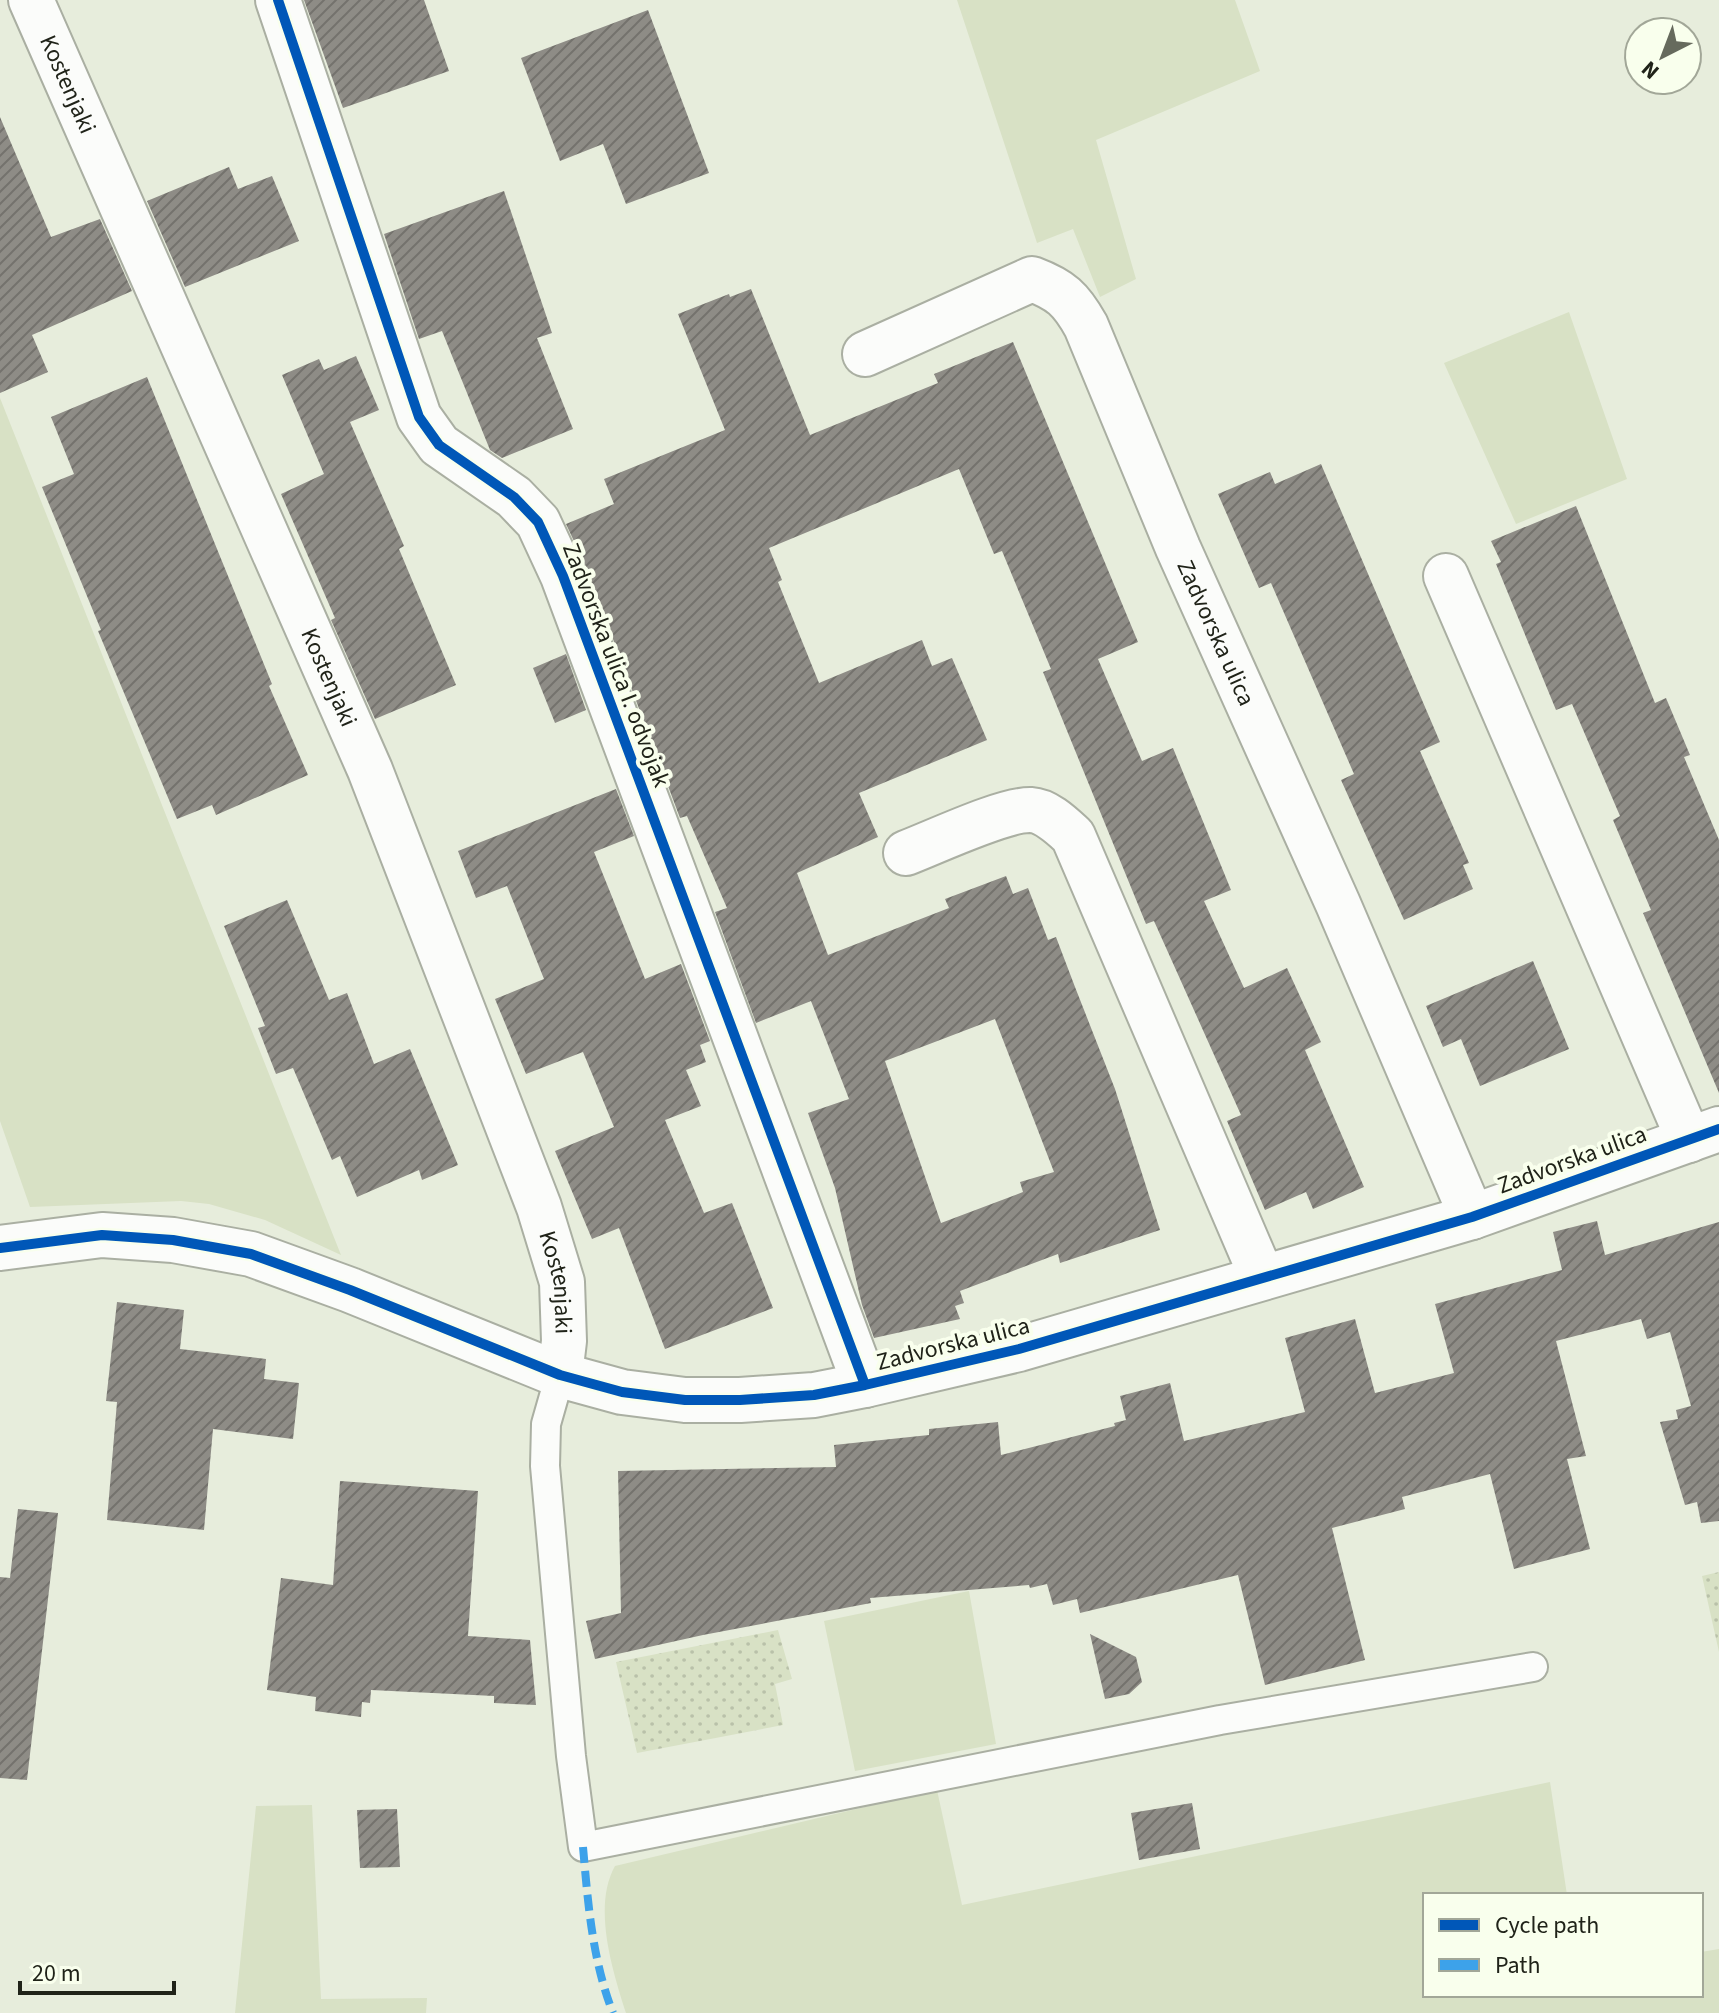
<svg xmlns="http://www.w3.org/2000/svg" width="1719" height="2013" viewBox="0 0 1719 2013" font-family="'Source Sans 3',sans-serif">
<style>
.grass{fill:#d8e1c5}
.park{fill:url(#park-dots)}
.building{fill:url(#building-hatch);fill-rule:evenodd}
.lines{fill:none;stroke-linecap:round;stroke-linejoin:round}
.lane-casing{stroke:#aaafa2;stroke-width:32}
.street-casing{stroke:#aaafa2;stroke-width:48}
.lane{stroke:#fbfcfa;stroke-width:28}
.street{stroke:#fbfcfa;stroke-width:44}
.quiet{stroke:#3da2ea;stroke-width:8;stroke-dasharray:16 8;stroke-linecap:butt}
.cycleway-casing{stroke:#f9ffed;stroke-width:15}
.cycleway{stroke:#0057b8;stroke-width:10}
.labels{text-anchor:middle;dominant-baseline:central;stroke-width:8;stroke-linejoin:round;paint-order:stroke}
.street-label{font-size:24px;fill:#202319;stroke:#f9ffed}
</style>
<defs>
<pattern id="park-dots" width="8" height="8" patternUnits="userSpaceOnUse" patternTransform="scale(2)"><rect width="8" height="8" fill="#d8e1c5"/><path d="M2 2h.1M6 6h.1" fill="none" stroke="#b9c1a9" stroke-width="1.8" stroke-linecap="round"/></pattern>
<pattern id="building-hatch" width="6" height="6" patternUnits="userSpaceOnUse" patternTransform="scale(2)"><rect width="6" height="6" fill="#8e8c86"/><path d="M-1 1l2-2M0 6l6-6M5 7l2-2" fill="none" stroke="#74726d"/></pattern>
</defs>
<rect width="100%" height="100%" fill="#e7eddc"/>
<path class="grass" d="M957,0h278l25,71 -164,69 40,139 -36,18 -27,-68 -36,14z
M1569,312l58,167 -111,45 -72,-161z
M0,398l341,857 -76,-35 -56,-16 -28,-3 -151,6 -30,-86z
M969,1591l27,153 -141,27 -31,-150z
M1550,1782l17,113h-142v100h276v-43l18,-3v64h-1093c-13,-41 -34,-106 -11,-147l322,-76 25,115z
M312,1805l9,194 106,-1 -1,15h-191l21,-207z"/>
<path class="park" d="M1719,1572v80l-17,-76z
M778,1630l14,49 -17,5 8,41 -146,28 -21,-91z"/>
<path class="building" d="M304,0h120l25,71 -106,37z
M648,10l61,163 -83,31 -23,-60 -43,17 -39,-103z
M0,117l51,120 49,-18 32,72 -100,44 16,37 -48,21z
M229,167l9,22 34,-13 27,65 -114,46 -38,-86z
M504,191l48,142 -15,5 36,91 -71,29 -12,-8 -48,-119 -23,8 -35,-105z
M751,289l59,146 128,-52 -4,-9 79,-32 125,300 -40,17 44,102 31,-13 58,142 -27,11 40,87 43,-20 34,74 -16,8 59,137 -51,22 -7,-17 -41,18 -38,-89 14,-6 -87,-194 -8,3 -103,-252 8,-3 -49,-118 -8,3 -35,-85 -190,79 13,32 -4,2 41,101 103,-43 10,26 20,-8 35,82 -128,53 19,44 -81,36 31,82 121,-47 -4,-9 61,-23 7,18 15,-6 20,52 8,-3 19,50 40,102 45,141 -100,33 -2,-9 -98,37 4,12 -9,3 5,13 -86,19 -12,-33 -27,-117 -27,-75 41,-14 -38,-98 -55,22 -41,-111 12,-4 -40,-92 -7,2 -94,-251 -20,-43 48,-20 -10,-25 121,-49 -47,-116 51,-20 1,3zM995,1019l59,153 -34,10 3,10 -82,31 -56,-162z
M356,356l23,54 -29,12 54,124 -5,3 57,136 -81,34 -44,-99 4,-2 -54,-124 43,-20 -42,-99 37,-16 5,11z
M147,377l125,307 -3,2 39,89 -92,40 -4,-10 -35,14 -79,-188 3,-1 -59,-143 32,-13 -23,-57z
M1321,464l119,278 -20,9 49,112 -6,2 10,24 -69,31 -63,-140 13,-6 -83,-191 -12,5 -41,-94 52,-22 5,12z
M1576,506l79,197 11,-5 24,57 -6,2 35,83v253l-76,-180 8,-3 -38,-90 7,-4 -48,-112 -16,6 -60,-146 5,-2 -10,-21z
M566,654l20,56 -31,13 -22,-55z
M616,789l18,47 -40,16 51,127 36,-15 29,77 -10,4 6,17 -20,8 15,36 -36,14 39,93 28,-10 41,105 -108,41 -46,-121 -27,11 -37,-88 59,-24 -31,-75 -57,22 -31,-75 49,-20 -37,-93 -31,12 -18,-47z
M287,900l42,100 18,-7 27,71 36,-15 48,116 -36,15 -3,-10 -62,27 -17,-41 -8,4 -39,-92 -17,6 -18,-46 7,-2 -41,-100z
M1533,961l36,88 -89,37 -19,-47 -18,8 -17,-41z
M1597,1221l8,34 114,-33v299l-18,2 -4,-21 -12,3 -25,-83 18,-3 -2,-9 15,-4 -21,-74 -23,7 -6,-20 -85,22 30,115 -19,3 23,90 -76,20 -24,-95 -88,23 3,12 -73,19 33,132 -100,25 -27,-110 -158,38 -3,-14 -24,6 -6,-21 -17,4 -1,-3 -159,13 1,5 -168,32 -108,24 -9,-38 35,-8 -3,-142 218,-4 -2,-22 95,-10v-6l69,-7 3,33 114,-29 -1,-3 12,-3 -6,-24 50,-13 14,58 121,-29 -20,-74 70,-19 20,74 79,-20 -19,-69 127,-34 -9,-38z
M117,1302l67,8 -4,39 86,10 -2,20 35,4 -6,56 -80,-10 -9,101 -97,-10 10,-118 -11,-1z
M340,1481l138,10 -10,145 62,4 6,65 -42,-2v-7l-123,-6 -1,13 -8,-1 -1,15 -46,-6 1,-14 -49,-7 14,-112 52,7z
M18,1509l40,4 -31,267 -27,-2v-201l10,1z
M1090,1634l46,23 6,25 -13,12 -24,5z
M1192,1803l8,46 -61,11 -8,-47z
M397,1809l3,58 -40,1 -3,-58z"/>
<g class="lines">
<g class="lane-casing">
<path id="lane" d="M560,1375l-14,49 -1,42 26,290 12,91 637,-127 313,-53"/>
</g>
<g class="street-casing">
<g id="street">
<path id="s1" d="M31,0l339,770 169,437 23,75 2,59 -4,34"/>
<path d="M278,0l141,417 20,28 75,52 24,25 25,54 302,809"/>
<path id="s2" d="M865,354l167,-75c29,11 39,20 54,47l92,222 160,356 134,313"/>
<path d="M1446,576l243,564"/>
<path d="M906,853c29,-11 98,-44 125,-43 16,1 31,16 42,26l189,441"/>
<path d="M0,1248l102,-13 71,5 78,14 99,36 210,85 62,17 63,8h55l74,-5 51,-10 154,-36 453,-132 247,-88"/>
</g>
</g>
<use href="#lane" class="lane"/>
<use href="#street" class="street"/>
<path class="quiet" d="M583,1847c5,56 9,112 30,166"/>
<g class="cycleway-casing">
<path id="cycleway" d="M278,0l141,417 20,28 75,52 24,25 25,54 302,809
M0,1248l102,-13 71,5 78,14 99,36 210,85 62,17 63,8h55l74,-5 51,-10 154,-36 453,-132 247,-88"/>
</g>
<use href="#cycleway" class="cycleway"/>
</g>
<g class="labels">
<g class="street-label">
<text stroke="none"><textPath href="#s1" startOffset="92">Kostenjaki</textPath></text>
<text stroke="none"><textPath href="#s2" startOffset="590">Zadvorska ulica</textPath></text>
<text transform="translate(616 665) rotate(69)">Zadvorska ulica I. odvojak</text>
<text stroke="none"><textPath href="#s1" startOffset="740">Kostenjaki</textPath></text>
<text transform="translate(1572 1160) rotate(-20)">Zadvorska ulica</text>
<text stroke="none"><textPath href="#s1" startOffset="1388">Kostenjaki</textPath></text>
<text transform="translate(953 1344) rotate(-14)">Zadvorska ulica</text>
</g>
</g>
<rect x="1423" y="1893" width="280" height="104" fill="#f9ffed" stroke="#a2a798" stroke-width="2"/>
<rect x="1439" y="1919" width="40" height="12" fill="#0057b8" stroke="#a2a798" stroke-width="2"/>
<text x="1495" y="1933" font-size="24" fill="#202319">Cycle path</text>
<rect x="1439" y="1959" width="40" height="12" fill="#3da2ea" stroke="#a2a798" stroke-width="2"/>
<text x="1495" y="1973" font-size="24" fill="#202319">Path</text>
<g transform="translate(1663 56) rotate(222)"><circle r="38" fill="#f9ffed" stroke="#a2a798" stroke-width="2"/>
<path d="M0-6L14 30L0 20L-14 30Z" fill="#666a5d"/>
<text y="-12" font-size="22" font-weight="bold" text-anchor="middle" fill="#202319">N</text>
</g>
<path d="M20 1981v12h154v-12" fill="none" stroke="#202319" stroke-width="4"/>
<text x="32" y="1981" font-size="24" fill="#202319" stroke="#f9ffed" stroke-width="6" paint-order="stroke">20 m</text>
</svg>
